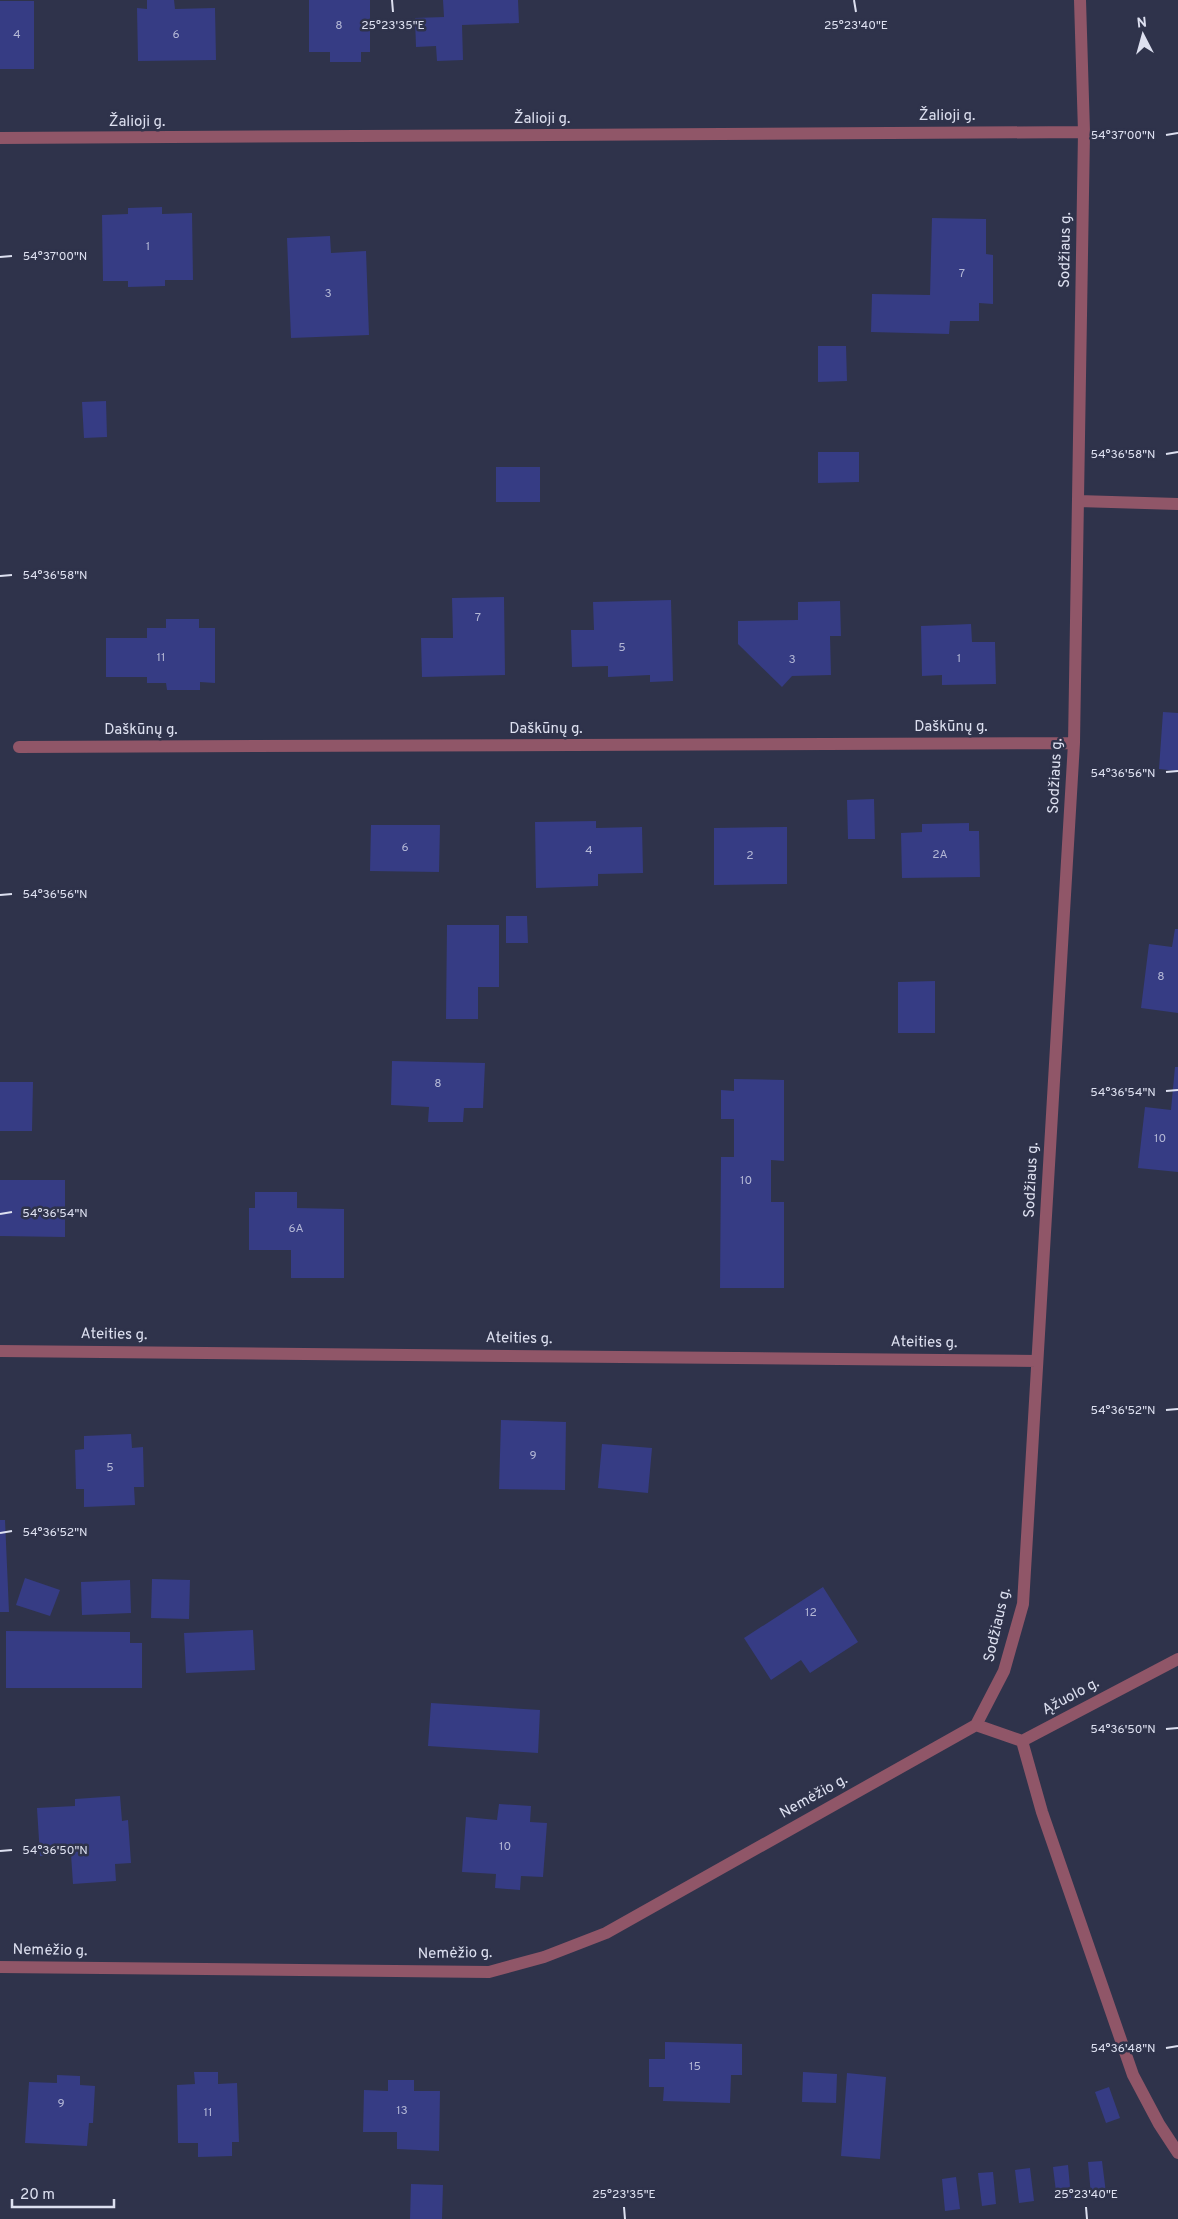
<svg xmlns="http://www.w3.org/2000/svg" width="1178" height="2219" viewBox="0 0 1178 2219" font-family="Overpass,sans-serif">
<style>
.building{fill:#363c84}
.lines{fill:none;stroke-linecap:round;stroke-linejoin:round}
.street{stroke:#905668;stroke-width:12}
.ticks{fill:none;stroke:#dde0f0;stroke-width:2}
.labels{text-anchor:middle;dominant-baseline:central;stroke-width:5;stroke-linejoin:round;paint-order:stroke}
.number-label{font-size:12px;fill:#b3b7d5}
.street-label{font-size:15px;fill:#dde0f0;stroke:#2f334b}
.ticks-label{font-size:12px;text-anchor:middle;fill:#dde0f0;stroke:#2f334b;stroke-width:5;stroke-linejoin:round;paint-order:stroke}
</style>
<rect width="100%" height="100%" fill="#2f334b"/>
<path class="building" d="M147,0h27l1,9 40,-1 1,52 -78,1 -1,-53 10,1z
M309,0h61v52h-9v10h-31v-10h-21z
M443,0h75l1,23 -57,2 1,35 -26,1 -1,-15 -20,1 -1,-29 29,-1z
M0,1h34v68h-34z
M162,207v7l30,-1 1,67h-28v6l-37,1v-6h-25l-1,-66 26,-1v-6z
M932,218l54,1v35l7,1v49l-14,-1v18h-29l-1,13 -78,-2 1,-38 58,1z
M330,236l1,17 35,-2 3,84 -78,3 -4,-100z
M818,346h28l1,35 -29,1z
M106,401l1,36 -23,1 -2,-36z
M818,452h41v30l-41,1z
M496,467h44v35h-44z
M504,597l1,78 -83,2 -1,-39h32l-1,-40z
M671,600l2,81 -23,1v-7l-42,2v-11l-36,1 -1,-37h23l-1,-28z
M840,601l1,35h-11l1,39 -39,1 -10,11 -44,-43v-23l60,-1v-18z
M166,619h33v9h16v55l-15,-1v8h-33l-1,-7h-19v-6h-41v-39h41v-10h19z
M971,624l1,18h23l1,42 -54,1v-10l-20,1 -1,-50z
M1163,712l15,1v58l-19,-2z
M874,799l1,40h-27l-1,-39z
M596,821v7l46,-1 1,46 -45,1v12l-62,2 -1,-66z
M969,823v8h10l1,46 -78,1 -1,-45 21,-1v-8z
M371,825h69l-1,47 -69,-1z
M787,827v57l-73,1v-57z
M506,916h21l1,27h-22z
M447,925h52v62h-21v32h-32z
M1175,929h3v84l-37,-5 8,-64 23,3z
M935,981v52h-37v-51z
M392,1061l93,2 -2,45h-19l-1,14h-35l1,-15 -38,-2z
M1175,1067h3v105l-40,-4 7,-61 26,3z
M734,1079l50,1v81l-13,-1v42h13v86h-64l1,-131h13v-38h-13v-29l13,1z
M0,1082h33l-1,49h-32z
M0,1180h65v57l-65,-1z
M255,1192h42v16l47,1v69h-53v-28h-42v-42h6z
M501,1420l65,2 -1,68 -66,-1z
M131,1434l1,14 11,-1 1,40h-10l1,18 -51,2v-18h-8l-1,-39 9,-1v-13z
M602,1444l50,4 -4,45 -50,-5z
M0,1520h5l4,92h-9z
M25,1578l35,12 -10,26 -34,-11z
M152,1579l38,1 -1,39 -38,-1z
M130,1580l1,33 -49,2 -1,-33z
M823,1587l35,55 -48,31 -9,-13 -30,20 -27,-42z
M253,1630l2,40 -69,3 -2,-40z
M6,1631l124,1v11h12v45h-136z
M431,1703l109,7 -2,43 -110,-7z
M120,1796l2,25 6,-1 3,43 -16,1 1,17 -43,3 -2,-30 -31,2 -3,-48 38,-2v-7z
M499,1804l32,2 -1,16 17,1 -4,54 -22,-1 -1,14 -25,-2 1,-14 -34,-2 4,-55 31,3z
M665,2042l77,2v31h-11l-1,28 -67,-2 1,-14h-15v-28h16z
M194,2072h24v12l19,-1 2,59h-7v14l-34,1v-14h-20l-1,-58 18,-1z
M803,2072l34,2 -1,29 -34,-1z
M847,2073l39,4 -6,82 -39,-3z
M57,2075l23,1v9l15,1 -2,37h-4l-2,23 -62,-3 4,-61 28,1z
M388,2080h26v11h26l-1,60 -42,-2v-17h-34l1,-42 24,1z
M1109,2087l11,31 -14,5 -11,-31z
M1102,2161l4,32 -15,2 -3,-33z
M1068,2165l3,33 -14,2 -4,-33z
M1030,2168l4,33 -15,2 -4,-33z
M993,2172l3,32 -14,2 -4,-33z
M956,2177l4,32 -15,2 -3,-32z
M411,2184l32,1 -1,34h-32z"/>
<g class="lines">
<path class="street" d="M0,138l1084,-6
M1078,501l100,3
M19,747l1055,-4
M0,1351l1037,10
M976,1725l46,16 156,-82
M1022,1741l20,71 91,263 26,49 19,29
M0,1967l489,5 55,-15 62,-24 370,-208 28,-54 19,-67 51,-861 10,-611 -4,-132"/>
</g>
<path class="ticks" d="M392,0l1,12M854,0l2,12M1166,135l12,-2M0,257l12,-1M1166,454l12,-2M0,576l12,-1M1166,772l12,-1M0,895l12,-1M1166,1091l12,-1M0,1214l12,-2M1166,1410l12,-1M0,1533l12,-2M1166,1729l12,-1M0,1851l12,-1M1166,2048l12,-2M624,2207l1,12M1086,2207l1,12"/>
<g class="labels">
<g class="number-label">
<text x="339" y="26">8</text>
<text x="17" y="35">4</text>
<text x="176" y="35">6</text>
<text x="148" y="247">1</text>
<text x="962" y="274">7</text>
<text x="328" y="294">3</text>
<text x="478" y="618">7</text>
<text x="622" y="648">5</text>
<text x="161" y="658">11</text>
<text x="959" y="659">1</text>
<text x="792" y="660">3</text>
<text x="405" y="848">6</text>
<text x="589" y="851">4</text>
<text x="940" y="855">2A</text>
<text x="750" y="856">2</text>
<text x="1161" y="977">8</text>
<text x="438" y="1084">8</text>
<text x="1160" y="1139">10</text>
<text x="746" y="1181">10</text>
<text x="296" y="1229">6A</text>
<text x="533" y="1456">9</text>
<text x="110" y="1468">5</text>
<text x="811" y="1613">12</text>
<text x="505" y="1847">10</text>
<text x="695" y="2067">15</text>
<text x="61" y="2104">9</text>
<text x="402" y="2111">13</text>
<text x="208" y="2113">11</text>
</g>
<g class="street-label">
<text x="947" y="116">Žalioji g.</text>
<text x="542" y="119">Žalioji g.</text>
<text x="137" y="122">Žalioji g.</text>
<text transform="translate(1066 250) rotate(-89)">Sodžiaus g.</text>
<text x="951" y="727">Daškūnų g.</text>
<text x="546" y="729">Daškūnų g.</text>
<text x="141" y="730">Daškūnų g.</text>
<text transform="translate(1056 776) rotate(-87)">Sodžiaus g.</text>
<text transform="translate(1032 1180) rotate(-87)">Sodžiaus g.</text>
<text transform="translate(114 1335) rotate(1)">Ateities g.</text>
<text transform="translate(519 1339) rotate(1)">Ateities g.</text>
<text transform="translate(924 1343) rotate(1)">Ateities g.</text>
<text transform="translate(998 1625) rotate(-77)">Sodžiaus g.</text>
<text transform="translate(1071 1697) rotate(-28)">Ąžuolo g.</text>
<text transform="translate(814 1797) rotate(-29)">Nemėžio g.</text>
<text transform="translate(50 1951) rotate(1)">Nemėžio g.</text>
<text transform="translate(455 1954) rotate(-1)">Nemėžio g.</text>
</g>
</g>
<g class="ticks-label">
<text x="393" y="29">25°23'35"E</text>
<text x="856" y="29">25°23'40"E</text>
<text x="1123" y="139">54°37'00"N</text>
<text x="55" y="260">54°37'00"N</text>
<text x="1123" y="458">54°36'58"N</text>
<text x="55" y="579">54°36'58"N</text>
<text x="1123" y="777">54°36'56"N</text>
<text x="55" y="898">54°36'56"N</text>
<text x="1123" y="1096">54°36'54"N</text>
<text x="55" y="1217">54°36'54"N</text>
<text x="1123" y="1414">54°36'52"N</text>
<text x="55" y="1536">54°36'52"N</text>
<text x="1123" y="1733">54°36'50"N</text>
<text x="55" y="1854">54°36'50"N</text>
<text x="1123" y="2052">54°36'48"N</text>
<text x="624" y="2198">25°23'35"E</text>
<text x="1086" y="2198">25°23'40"E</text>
</g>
<g transform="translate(1143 35) rotate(354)" stroke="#2f334b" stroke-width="4" paint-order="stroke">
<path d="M0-4L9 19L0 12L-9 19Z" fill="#dde0f0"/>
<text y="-8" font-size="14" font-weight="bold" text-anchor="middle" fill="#dde0f0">N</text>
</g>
<path d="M12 2199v8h102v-8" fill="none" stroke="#dde0f0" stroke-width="2.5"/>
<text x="20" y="2199" font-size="15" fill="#dde0f0" stroke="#2f334b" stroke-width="4" paint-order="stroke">20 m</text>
</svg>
